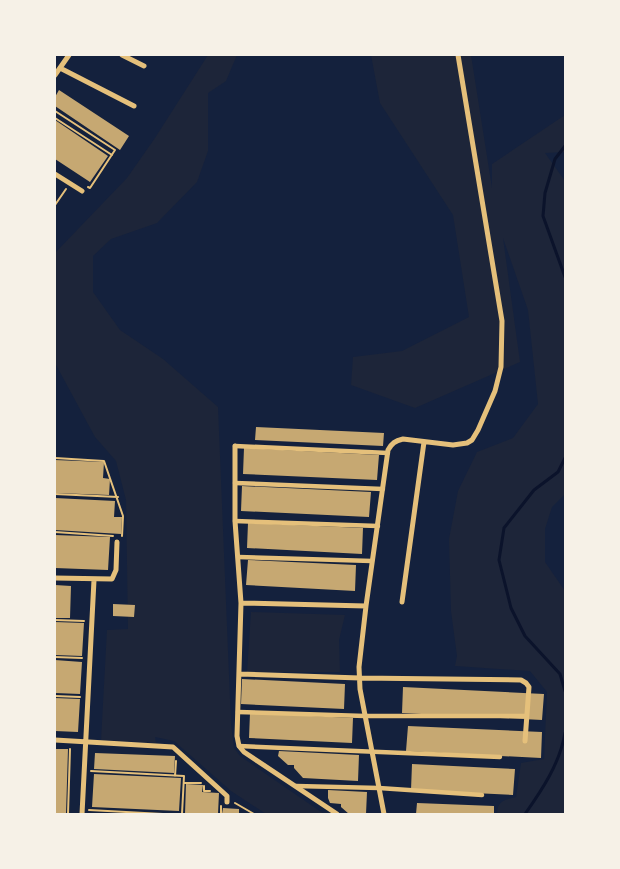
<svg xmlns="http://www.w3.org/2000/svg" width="620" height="869" viewBox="0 0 620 869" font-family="Signika,sans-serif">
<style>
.green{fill:#1d2539}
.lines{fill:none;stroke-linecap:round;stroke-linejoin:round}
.stream{stroke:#0b132b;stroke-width:3}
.building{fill:#c6a872}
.path{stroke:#e5c07b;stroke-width:2}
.pedestrian{stroke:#e5c07b;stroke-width:4.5}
.minor{stroke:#e5c07b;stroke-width:5}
</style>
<rect width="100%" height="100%" fill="#14213d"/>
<path class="green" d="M208,55h29l-11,26 -18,12v58l-11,31 -40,41 -46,16 -18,17v36l27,38 43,29 55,48 13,317 3,24 6,8 84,58h-58l-35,-23 -57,-50 -19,-4 1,6 -55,-3 6,-110 21,-1 -2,-129 -10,-39 -21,-24 -40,-74v-110l72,-75 28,-40z
M371,55h100l21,133v-24l73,-49v37l-20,1 20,28v313l-13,13 -7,22v33l20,29v223h-68c0,-13 8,-14 19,-17l5,-34 23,-4 3,-67 -17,-21 -75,-5 2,-10 -6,-45 -2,-72 9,-48 19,-39 36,-14 25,-34 -10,-94 -25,-72 17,124 -105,46 -64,-23 2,-28 49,-6 67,-34 -16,-102 -73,-112z
M251,612l94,3 -6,25 1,32h-93z"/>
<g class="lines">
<path class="stream" d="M565,146l-10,13 -10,34 -2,23 22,61
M565,458l-7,14 -24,18 -30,38 -5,32 12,48 14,28 35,38 5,17
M525,814c17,-24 35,-51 40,-81"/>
</g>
<path class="building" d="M59,90l70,46 -9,14 -65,-44v-9z
M55,120l53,36 -18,26 -35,-23z
M256,427l128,6 -1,13 -128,-6z
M244,448l135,7 -2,25 -134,-6z
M55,460l49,2 -1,16 7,1 -1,16 -54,-2z
M242,486l129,6 -2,25 -128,-6z
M55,498l60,3 -1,16h8l-1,17 -66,-4z
M248,523l115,5 -1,26 -115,-6z
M55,535l55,2 -2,33 -53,-2z
M248,560l108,5 -1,26 -109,-6z
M55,585l16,1 -1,32h-15z
M113,604l22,1 -1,12 -21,-1z
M55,622l29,1 -2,33 -27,-1z
M55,660l27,2 -2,32 -25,-1z
M242,679l103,5 -1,25 -103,-5z
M403,687l141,7 -2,26 -140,-7z
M55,698l25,1 -2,33 -23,-1z
M250,713l103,5 -1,25 -103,-5z
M408,726l134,6 -1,26 -135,-7z
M55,749h13l-2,65h-11z
M279,751l80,4 -1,26 -55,-3 -9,-10v-3h-6l-10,-9z
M95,753l80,3 -1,17 -80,-4z
M412,764l103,5 -2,26 -102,-5z
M94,774l87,4 -2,33 -87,-4z
M186,784l17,1 -1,7 17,1 -1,21h-33z
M328,790l39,2 -1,22h-17l-8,-7v-3l-11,-1 -2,-5z
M417,803l77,3v8h-78z
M223,808l16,1v5h-17z"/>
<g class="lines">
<path class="path" d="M55,111l60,39 -25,38 -2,-1
M55,118l57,37
M55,205l11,-16
M55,458l49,3 19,55 -1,20
M55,494l63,3
M55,532l58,4
M55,620l29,1
M55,657l27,1
M55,696l25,1
M91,771l93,5 -2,38
M175,776l1,-15
M184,783h17
M204,786v5h6
M235,803l19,11
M89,810l74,4
M68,814l2,-65
M221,814v-8"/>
<path class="pedestrian" d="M235,446l153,7
M235,483l148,6
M235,521l143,5
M238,557l134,4
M238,712l127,4h161
M239,746l261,11
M296,786l83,2 103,7"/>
<path class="minor" d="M122,55l22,11
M60,68l74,38
M55,75l14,-20
M55,174l27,17
M235,446v75l6,82 -4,133 2,10 5,6 93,62
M55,578l57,1 4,-9 1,-28
M402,602l22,-160
M241,603l125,3
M239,674l121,4 161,2 5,3 3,4 -4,54
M55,740l118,7 54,49v6
M82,814l12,-234
M384,814l-24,-125 -1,-22 7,-61 22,-156c4,-7 7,-9 15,-11l50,6 14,-2 5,-3 6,-10 17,-39 6,-24 1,-46 -44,-266"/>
</g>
<rect width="620" height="869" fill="none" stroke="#f6f1e7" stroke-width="112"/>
</svg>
